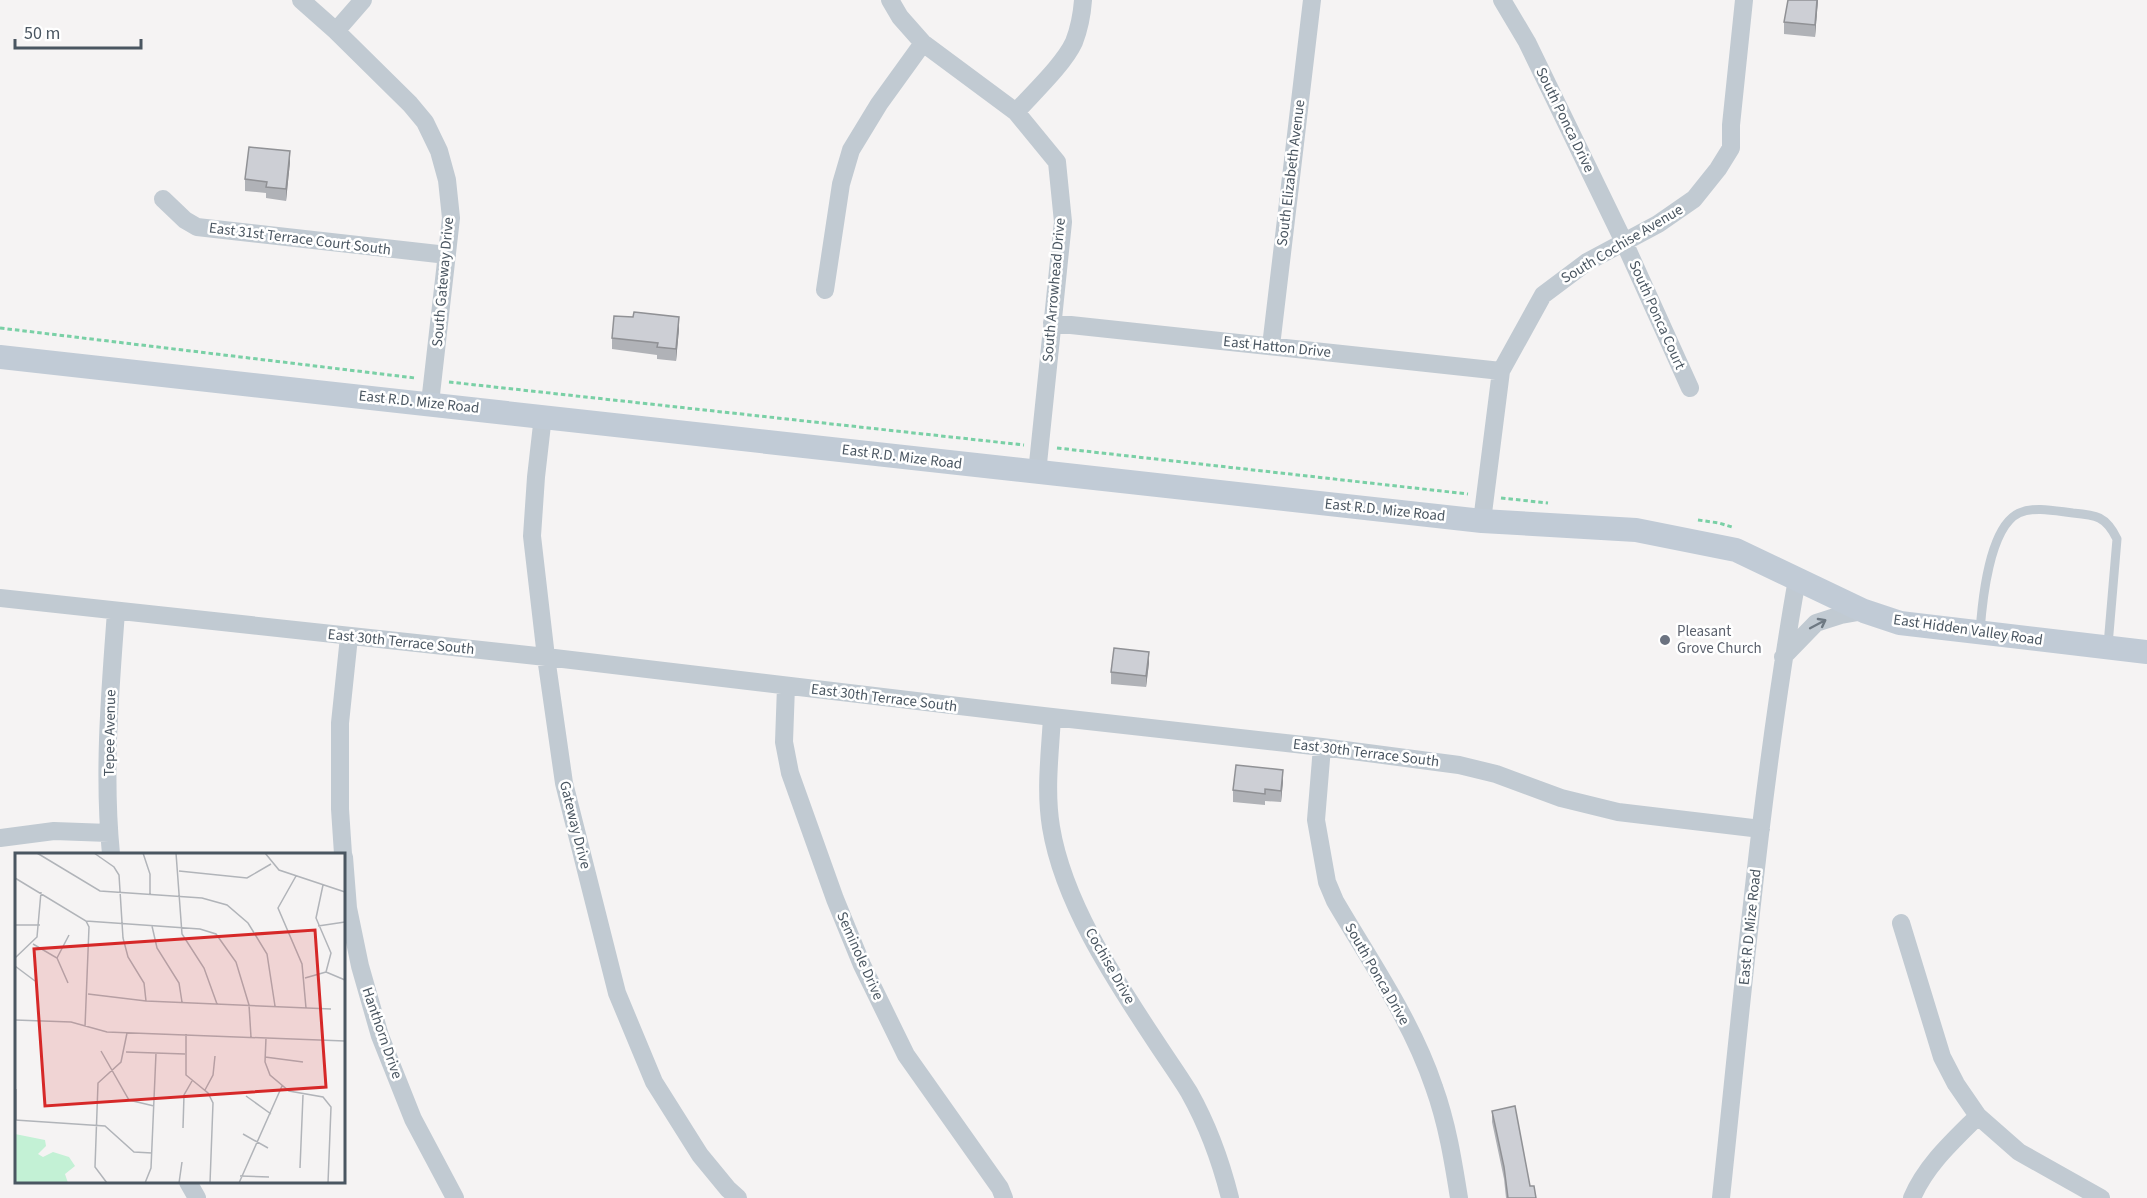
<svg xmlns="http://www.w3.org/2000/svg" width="2147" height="1198" viewBox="0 0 2147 1198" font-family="'Source Sans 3',sans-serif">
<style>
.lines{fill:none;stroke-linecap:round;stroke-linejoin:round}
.path{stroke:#7ad0a6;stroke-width:3;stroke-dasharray:4.5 3;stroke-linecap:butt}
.lane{stroke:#c1cad2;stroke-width:9}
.street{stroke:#c1cad2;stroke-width:18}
.secondary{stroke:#c1cbd6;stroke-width:24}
.wall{fill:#b0b2b7}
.shaded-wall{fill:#909195}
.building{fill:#cdcfd5;stroke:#909195;stroke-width:1.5}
.oneway{stroke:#6e7983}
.worship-dot{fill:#6b7280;stroke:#fff;stroke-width:2}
.labels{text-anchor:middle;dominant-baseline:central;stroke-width:5;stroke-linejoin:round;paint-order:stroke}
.street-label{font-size:15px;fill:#4a5661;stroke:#fff}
.worship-label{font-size:15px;fill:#5b616d;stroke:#fff;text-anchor:start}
.inset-road{fill:none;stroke:#b1b4b9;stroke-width:1.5}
.view{fill:#d62828;fill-opacity:0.15;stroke:#d62828;stroke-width:3}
.inset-edge{fill:none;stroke:#4a5661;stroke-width:3}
</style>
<rect width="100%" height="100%" fill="#f5f3f3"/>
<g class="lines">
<path class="path" d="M0,328l415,50
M449,382l575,63
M1057,448l411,46
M1501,498l47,5
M1698,520l21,3 13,4"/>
<path class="lane" d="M1980,632c2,-29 9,-105 39,-119 16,-7 37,-2 54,0 23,2 33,3 44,26l-9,106"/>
<path class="street" d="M301,0l35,31 74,73 15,18 14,29 8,29 4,38 -21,185
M890,0l10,17 23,26 93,69 41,50 6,60 -26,251
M1502,0l25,42 97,200 66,146
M336,31l27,-31
M1016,112c17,-19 48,-48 58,-70 5,-13 8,-28 9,-42
M163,199l22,21 12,7 250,28
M825,290l16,-106 10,-34 28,-46 44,-61
M1052,323l449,48
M1271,346l41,-346
M543,416l-7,61 -4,59 14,121 18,126 53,210 37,89 46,73 28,34 10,9
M1482,521l19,-150 42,-76 44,-33 71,-38 36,-25 24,-30 13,-21v-23l13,-125
M0,598l546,59 506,60 270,30 137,18 37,9 65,24 57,14 143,17
M1783,657l33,-34 25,-8 23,-4
M786,686l-2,56 6,31 45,126 27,66 44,90 94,133 4,10
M1052,717c-2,37 -7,73 -1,110 12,74 62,150 103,212 11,17 24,35 35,53 18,32 32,70 41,106
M1322,747l-6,73 11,62 8,19c35,60 77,120 99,186 13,36 19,73 25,111
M0,838l54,-7 55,2
M111,854c-8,-80 -1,-162 5,-242
M343,854l-3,-45v-86l9,-86
M344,857l4,51 12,58 20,70 33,83 42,79
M1901,923l41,134 14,27 22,32 41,36 82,46
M188,1182l9,16
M1721,1198c22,-207 40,-414 76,-619
M1912,1198c14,-33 41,-57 66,-82"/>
<path class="secondary" d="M0,357l1482,164 154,9 100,20 128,61 36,12 247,29"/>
</g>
<path class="wall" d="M1818,0l-3,37 -31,-3v-12z
M290,162l-4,39 -20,-3v-5l-21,-2v-12z
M679,329l-3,32 -19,-2v-4l-45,-6v-11z
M1149,663l-3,24 -35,-3v-12z
M1283,781l-2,21 -16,-1v4l-32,-3v-12z
M1492,1111l38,75 6,12h-30l-2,-19 -12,-57z"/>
<path class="shaded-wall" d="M1817,0h1l-3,37v-12z
M290,151v11l-4,39v-12z
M679,317v12l-3,32v-12z
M1149,652v11l-3,24v-11z
M1283,770v11l-2,21v-11z"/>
<path class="building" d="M1788,0h29l-2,25 -31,-3z
M249,147l41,4 -4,38 -20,-2 1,-5 -22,-3z
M634,312l45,5 -3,32 -19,-2 1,-4 -46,-5 2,-22 19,1z
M1114,648l35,4 -3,24 -35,-4z
M1236,765l47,5 -2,21 -16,-2v5l-32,-4z
M1515,1106l15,80h4l2,12h-28l-4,-31 -12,-56z"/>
<defs><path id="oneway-shaft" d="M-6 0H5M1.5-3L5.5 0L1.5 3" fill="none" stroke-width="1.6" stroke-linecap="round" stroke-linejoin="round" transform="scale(1.5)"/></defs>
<use class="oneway" href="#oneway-shaft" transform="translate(1818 624) rotate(-28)"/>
<circle class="worship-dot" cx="1665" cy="640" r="6"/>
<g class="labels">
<g class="street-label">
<text transform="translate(1565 120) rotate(64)">South Ponca Drive</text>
<text transform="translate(1291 173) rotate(-83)">South Elizabeth Avenue</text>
<text transform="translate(300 239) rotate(7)">East 31st Terrace Court South</text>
<text transform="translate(1622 244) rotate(-31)">South Cochise Avenue</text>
<text transform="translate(443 282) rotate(-85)">South Gateway Drive</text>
<text transform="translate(1054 290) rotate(-85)">South Arrowhead Drive</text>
<text transform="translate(1657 315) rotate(66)">South Ponca Court</text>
<text transform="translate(1277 347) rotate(6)">East Hatton Drive</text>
<text transform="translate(419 402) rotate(6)">East R.D. Mize Road</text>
<text transform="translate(902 457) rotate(7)">East R.D. Mize Road</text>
<text transform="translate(1385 510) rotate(6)">East R.D. Mize Road</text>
<text transform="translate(1968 630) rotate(8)">East Hidden Valley Road</text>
<text transform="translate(401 642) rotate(6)">East 30th Terrace South</text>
<text transform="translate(884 698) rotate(7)">East 30th Terrace South</text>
<text transform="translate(110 733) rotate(-89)">Tepee Avenue</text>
<text transform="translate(1366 753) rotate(7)">East 30th Terrace South</text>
<text transform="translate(575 825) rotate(76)">Gateway Drive</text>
<text transform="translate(1750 927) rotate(-84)">East R D Mize Road</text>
<text transform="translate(860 956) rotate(66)">Seminole Drive</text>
<text transform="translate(1110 966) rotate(60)">Cochise Drive</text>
<text transform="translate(1377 974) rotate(60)">South Ponca Drive</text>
<text transform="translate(382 1033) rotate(71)">Hanthorn Drive</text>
</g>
<g class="worship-label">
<text x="1677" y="631">Pleasant<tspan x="1677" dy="17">Grove Church</tspan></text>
</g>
</g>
<g transform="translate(15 853)">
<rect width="330" height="330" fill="#f5f3f3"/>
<path d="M0,281l30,6 1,6 -8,8 5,3 10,-5 16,5 6,9 -10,8 3,9h-53z" fill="#c3f1d5"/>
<path class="inset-road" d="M22,0l63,38 102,7 25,7 21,18 19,31 8,52M79,0l20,14 5,8 4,63 5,19 16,26 2,18M128,0l7,21v21M161,0l6,81 22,34 13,36M250,0l14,17 66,22M164,18l68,7 24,-14M281,23l-18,32 24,56 4,44M0,25l71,43 3,6 -4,100M308,32l-7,33 15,35 -5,19M71,68l114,8 16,5 20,28 13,43 2,32M0,72h25M137,73l5,22 22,35 3,19M303,73l27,-4M18,91l24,14 11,25M0,105l22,-21 4,-45M42,105l12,-23M0,113l20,15M311,119l19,8M290,125l21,-6M73,141l58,7 185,8M0,167l56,2 36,10 238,9M171,181v41l22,18 5,10 -3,80M251,185l-1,24 5,13 19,16 34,6 8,10 -3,76M86,198l28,49 25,6M111,199l59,2M250,204l38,5M190,237l8,-15 2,-19M231,243l25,18M0,267l90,6 29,26 18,1M1,267v-31M168,275l1,-33 8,-14M228,281l25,14M285,315l3,-73M225,323l29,1M92,330l-12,-16 3,-84 23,-21 6,-29M130,330l6,-15 5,-115M164,330l3,-21M224,330l43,-97"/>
<path class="view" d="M300,77l11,157 -281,19 -11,-157z"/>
<rect width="330" height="330" class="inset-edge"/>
</g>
<path d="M15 39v9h126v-9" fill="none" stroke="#4a5661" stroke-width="3"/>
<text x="24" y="39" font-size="18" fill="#4a5661" stroke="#ffffff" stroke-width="4.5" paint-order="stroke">50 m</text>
</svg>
